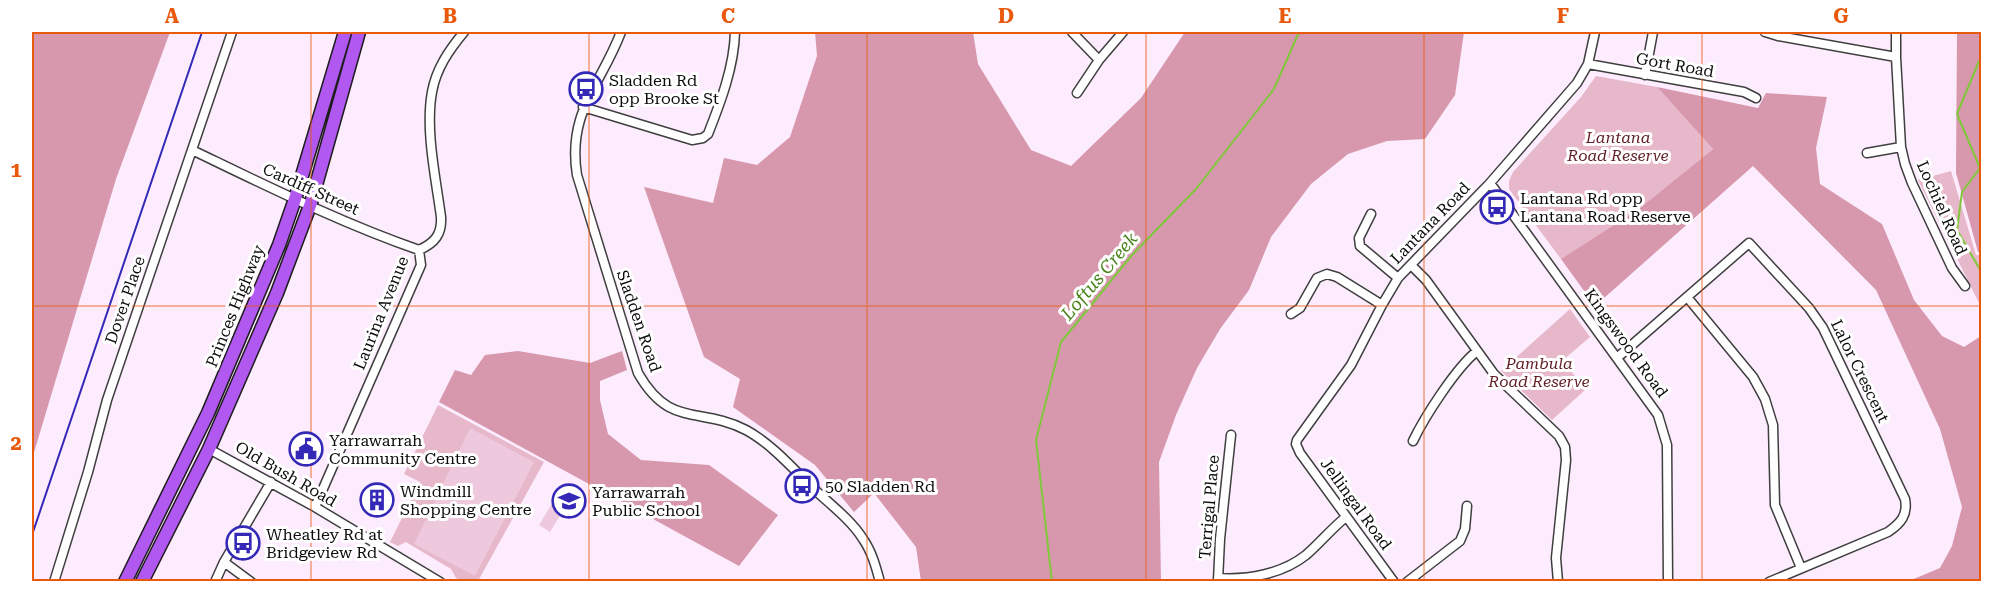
<svg xmlns="http://www.w3.org/2000/svg" width="2013" height="613" viewBox="0 0 2013 613" font-family="'Roboto Serif',serif">
<style>
.green{fill:#e7b7ca}
.forest{fill:#d797ac}
.pitch{fill:#eec8dc}
.lines{fill:none;stroke-linecap:round;stroke-linejoin:round}
.stream{stroke:#7fc83c;stroke-width:2}
.minor-casing{stroke:#3f3f3f;stroke-width:11}
.highway-casing{stroke:#1d1d1d;stroke-width:15}
.minor{stroke:#fff;stroke-width:8}
.highway{stroke:#b058ef;stroke-width:12}
.rail{stroke:#3429b6;stroke-width:2}
.grid{fill:none;stroke:#e8590c;stroke-width:1.5;stroke-opacity:0.55}
.labels{text-anchor:middle;dominant-baseline:central;stroke-width:6;stroke-linejoin:round;paint-order:stroke}
.street-label{font-size:16px;fill:#0c0c0c;stroke:#fff}
.poi-label{font-size:16px;fill:#0c0c0c;stroke:#fff;text-anchor:start}
.park-label{font-size:16px;font-style:italic;fill:#611f25;stroke:#fff}
.water-label{font-size:18px;font-style:italic;fill:#488419;stroke:#fff}
.neatline{fill:none;stroke:#e8590c;stroke-width:2}
.grid-label{font-size:20px;text-anchor:middle;font-weight:bold;fill:#e8590c}
</style>
<rect width="100%" height="100%" fill="#fdebfe"/>
<path class="green" d="M1596,76l61,11 56,62 -73,59 -79,51 -52,-70v-8l4,-9 68,-75z
M1951,171l25,84h5v52l-63,-127z
M1570,309l20,28 -27,23 22,30 -33,30 -51,-49z
M438,405l106,57 -66,119h-16l-6,-3 -5,-9 -45,-27 -8,4 -8,-4 30,-60 -16,-8z"/>
<path class="forest" d="M32,32h138l-54,147 -84,280z
M815,32h158l5,32 53,86 40,16 70,-68 44,-66h279l-9,63 -30,44 -38,2 -39,13 -37,30 -40,53 -22,53 -29,39 -23,39 -21,47 -17,47 2,119h-240l-5,-34 -42,-54 -20,19 -39,-47 -82,-58 7,-28 -36,-22 -60,-170 69,16 11,-45 33,7 33,-28 27,-81z
M1957,32h24v220h-3l-22,-79z
M1657,87l101,21 8,-15 61,4 -11,51 4,36 62,40 32,76 28,36 22,11 17,-11v245h-72l31,-13 12,-22 10,-39 -22,-78 -64,-139 -123,-124 -158,140 -34,-47 79,-51 73,-59z
M518,351l72,12 32,-12 5,19 -27,11v19l8,34 33,26 68,5 69,50 -39,51 -300,-164 16,-32 16,5 14,-20z"/>
<path class="pitch" d="M470,428l64,34 -59,114 -61,-32z
M553,502l11,7 -14,23 -11,-7z"/>
<g class="lines">
<path class="stream" d="M1982,54l-25,60 23,54 -18,24 -5,38 25,43
M1052,582l-16,-142 25,-98 71,-87 64,-66 78,-100 25,-57"/>
<g class="minor-casing">
<path id="minor" d="M621,32c-20,53 -54,80 -44,143l61,198c32,56 61,33 108,57 26,14 48,40 69,60 16,15 36,30 48,49 9,13 13,28 17,43
M1072,32l27,28
M1765,32l13,4 118,21
M1896,32v25l5,90 4,17 7,19 40,85 13,18
M1588,64l156,28 12,6
M1645,75l8,-43
M1077,93l22,-33 24,-28
M583,107l109,33 11,-2 5,-4c13,-33 26,-67 27,-102
M192,150c75,36 149,73 227,100
M1867,153l34,-6
M1490,183l168,232 9,30 1,137
M1371,214l-12,24 1,8 38,32
M1411,265l15,15 68,94 65,62 6,11 1,13 -10,98 2,24
M1687,297l66,80 12,22 8,26 2,80 26,63
M1291,314l9,-6 17,-30 10,-4 10,3 45,28
M1618,357l131,-114 60,65 14,20 82,171c3,16 -4,24 -17,33l-119,50
M1413,441c12,-25 43,-73 64,-90
M209,449l106,58 125,75
M315,507l106,-242 -2,-15c16,-7 23,-16 22,-33 -5,-38 -16,-87 -9,-125 4,-23 17,-42 32,-60
M224,562l27,20
M1218,578c30,2 64,-4 88,-23 14,-12 26,-27 40,-38
M1218,581l2,-42 11,-104
M54,582l34,-110 19,-72 125,-368
M215,582l9,-20 47,-80
M1394,582l-94,-129 -4,-9 1,-4 54,-75 31,-60 16,-27 92,-95 87,-100 11,-19 7,-32
M1407,582l53,-41 5,-12 2,-23"/>
</g>
<g class="highway-casing">
<path id="highway" d="M125,582l83,-169 71,-168 16,-46 50,-167
M142,582l67,-133 68,-156 34,-90 48,-171"/>
</g>
<use href="#minor" class="minor"/>
<use href="#highway" class="highway"/>
<path class="rail" d="M32,535l170,-503"/>
</g>
<path class="grid" d="M311,32v550M589,32v550M867,32v550M1146,32v550M1424,32v550M1702,32v550M32,306h1950"/>
<defs>
<g id="bus-ring" transform="scale(1.725)"><circle r="9.5" fill="#fff" stroke="#3429b6" stroke-width="1.5"/><path d="M-5-6H5V4H4V6H2V4H-2V6H-4V4H-5ZM-3.5-4V0h7V-4ZM-3.5 1.2v1.5H-2V1.2ZM2 1.2v1.5H3.5V1.2Z" fill="#3429b6"/></g>
<g id="civic-ring" transform="scale(1.725)"><circle r="9.5" fill="#fff" stroke="#3429b6" stroke-width="1.5"/><path d="M-.6-6.5H3V-4.5H.6V-3L4-1V1h2V6H-6V1h2V-1L-.6-3ZM-1.2 2.5V6h2.4V2.5Z" fill="#3429b6"/></g>
<g id="building-ring" transform="scale(1.725)"><circle r="9.5" fill="#fff" stroke="#3429b6" stroke-width="1.5"/><path d="M-4-6H4V6H1V3H-1V6H-4ZM-2.5-4.3h1.7v1.8h-1.7ZM.8-4.3h1.7v1.8H.8ZM-2.5-1h1.7V.8h-1.7ZM.8-1h1.7V.8H.8Z" fill="#3429b6"/></g>
<g id="school-ring" transform="scale(1.725)"><circle r="9.5" fill="#fff" stroke="#3429b6" stroke-width="1.5"/><path d="M0-5L7-2L0 1L-7-2ZM-4 1L0 2.5L4 1V4Q0 6-4 4Z" fill="#3429b6"/></g>
</defs>
<g fill-rule="evenodd">
<use href="#bus-ring" x="586" y="89"/>
<use href="#bus-ring" x="1497" y="207"/>
<use href="#civic-ring" x="306" y="449"/>
<use href="#bus-ring" x="802" y="486"/>
<use href="#building-ring" x="377" y="500"/>
<use href="#school-ring" x="569" y="501"/>
<use href="#bus-ring" x="243" y="543"/>
</g>
<g class="labels">
<g class="street-label">
<text transform="translate(1675 65) rotate(10)">Gort Road</text>
<text transform="translate(311 189) rotate(24)">Cardiff Street</text>
<text transform="translate(1942 208) rotate(66)">Lochiel Road</text>
<text transform="translate(1430 223) rotate(-46)">Lantana Road</text>
<text transform="translate(125 300) rotate(-71)">Dover Place</text>
<text transform="translate(235 306) rotate(-68)">Princes Highway</text>
<text transform="translate(381 313) rotate(-68)">Laurina Avenue</text>
<text transform="translate(639 321) rotate(71)">Sladden Road</text>
<text transform="translate(1626 343) rotate(54)">Kingswood Road</text>
<text transform="translate(1860 371) rotate(64)">Lalor Crescent</text>
<text transform="translate(286 474) rotate(30)">Old Bush Road</text>
<text transform="translate(1356 504) rotate(54)">Jellingal Road</text>
<text transform="translate(1209 507) rotate(-85)">Terrigal Place</text>
</g>
<g class="poi-label">
<text x="609" y="80">Sladden Rd<tspan x="609" dy="18">opp Brooke St</tspan></text>
<text x="1520" y="198">Lantana Rd opp<tspan x="1520" dy="18">Lantana Road Reserve</tspan></text>
<text x="329" y="440">Yarrawarrah<tspan x="329" dy="18">Community Centre</tspan></text>
<text x="825" y="486">50 Sladden Rd</text>
<text x="400" y="491">Windmill<tspan x="400" dy="18">Shopping Centre</tspan></text>
<text x="592" y="492">Yarrawarrah<tspan x="592" dy="18">Public School</tspan></text>
<text x="266" y="534">Wheatley Rd at<tspan x="266" dy="18">Bridgeview Rd</tspan></text>
</g>
<g class="park-label">
<text x="1618" y="137">Lantana<tspan x="1618" dy="18">Road Reserve</tspan></text>
<text x="1539" y="363">Pambula<tspan x="1539" dy="18">Road Reserve</tspan></text>
</g>
<g class="water-label">
<text transform="translate(1099 276) rotate(-50)">Loftus Creek</text>
</g>
</g>
<rect width="2013" height="613" fill="none" stroke="#ffffff" stroke-width="66"/>
<rect x="33" y="33" width="1947" height="547" class="neatline"/>
<g class="grid-label">
<text x="172" y="23">A</text>
<text x="450" y="23">B</text>
<text x="728" y="23">C</text>
<text x="1006" y="23">D</text>
<text x="1285" y="23">E</text>
<text x="1563" y="23">F</text>
<text x="1841" y="23">G</text>
<text x="16" y="177">1</text>
<text x="16" y="450">2</text>
</g>
</svg>
